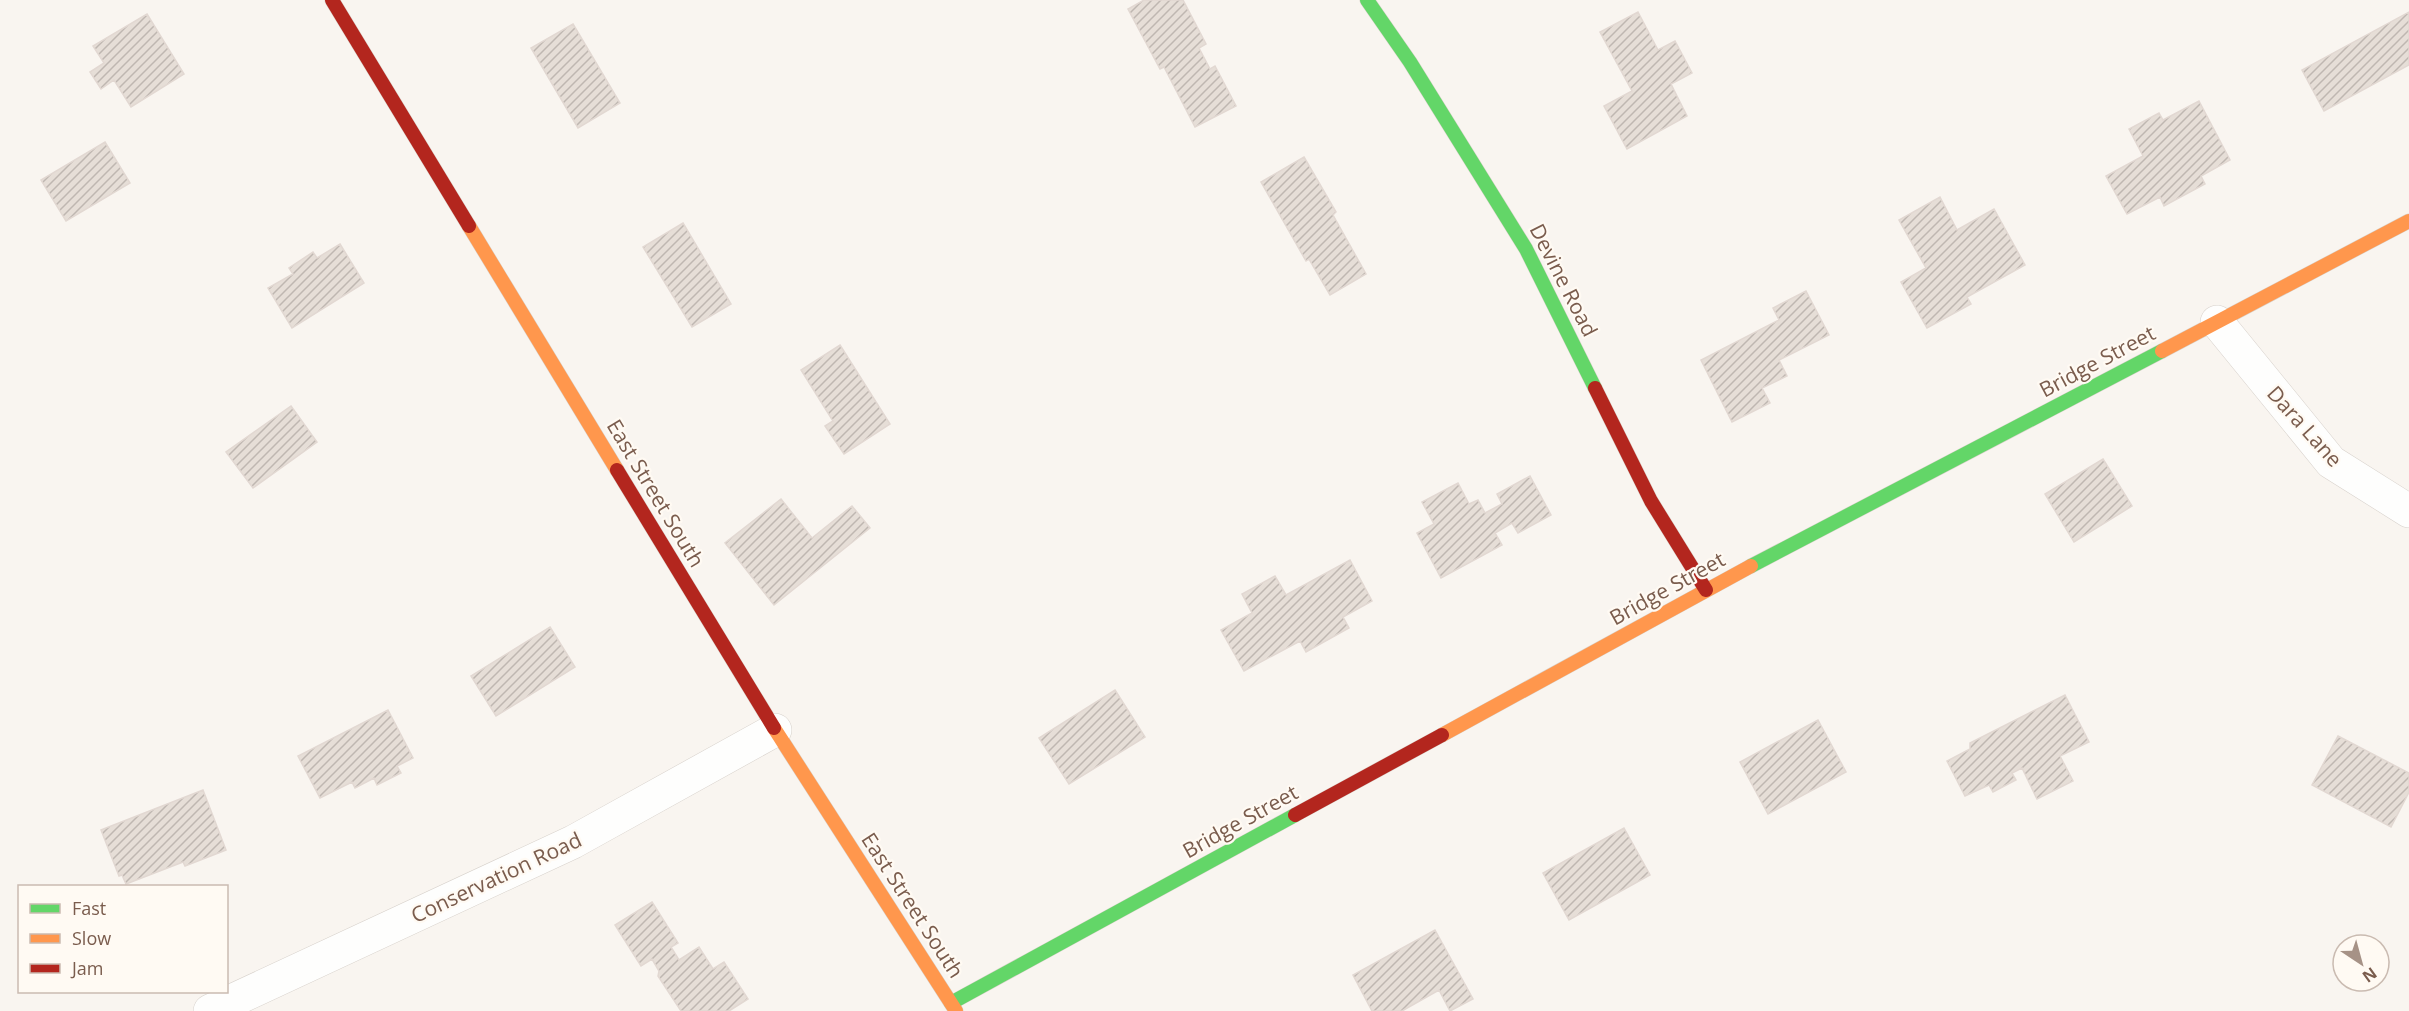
<svg xmlns="http://www.w3.org/2000/svg" width="2409" height="1011" viewBox="0 0 2409 1011" font-family="'Open Sans',sans-serif">
<style>
.building{fill:url(#building-hatch);stroke:#e2d8d2;stroke-width:1.5}
.lines{fill:none;stroke-linecap:round;stroke-linejoin:round}
.street-casing{stroke:#d7d1cb;stroke-width:34}
.fast-casing{stroke:#d9d2cb;stroke-width:15}
.slow-casing{stroke:#d9d2cb;stroke-width:15}
.jam-casing{stroke:#d9d2cb;stroke-width:15}
.street{stroke:#fefefd;stroke-width:33}
.fast{stroke:#63d668;stroke-width:14}
.slow{stroke:#ff974d;stroke-width:14}
.jam{stroke:#b3261e;stroke-width:14}
.labels{text-anchor:middle;dominant-baseline:central;stroke-width:4.5;stroke-linejoin:round;paint-order:stroke}
.street-label{font-size:21px;fill:#7a5c4d;stroke:#fffaf3}
</style>
<defs>
<pattern id="building-hatch" width="6" height="6" patternUnits="userSpaceOnUse" patternTransform="scale(1.5)"><rect width="6" height="6" fill="#e6ded7"/><path d="M-1 1l2-2M0 6l6-6M5 7l2-2" fill="none" stroke="#bfb7b1"/></pattern>
</defs>
<rect width="100%" height="100%" fill="#f9f5f0"/>
<path class="building" d="M1144,0h39l23,44 -7,4 11,21 5,-3 21,40 -41,21 -31,-60 -4,2 -32,-60z
M1638,12l20,38 17,-9 17,32 -21,11 16,32 -60,33 -23,-43 28,-15 -32,-59z
M2409,12v53l-85,46 -22,-41z
M147,14l37,60 -53,33 -17,-27 -13,9 -11,-17 14,-9 -11,-17z
M573,24l47,79 -42,25 -47,-80z
M2199,101l31,59 -29,16 4,8 -41,22 -4,-9 -33,17 -21,-38 37,-20 -14,-27 30,-16 4,7z
M105,142l25,41 -64,38 -25,-41z
M1304,157l32,55 -3,3 33,59 -36,21 -21,-36 -3,2 -45,-79z
M1940,197l17,33 37,-21 31,56 -58,32 4,7 -44,24 -26,-46 25,-14 -27,-48z
M683,223l48,81 -39,23 -49,-80z
M340,244l24,39 -72,45 -24,-40 25,-14 -4,-6 24,-16 4,6z
M1806,291l23,44 -50,25 8,16 -25,12 8,15 -38,19 -31,-62 78,-40 -6,-12z
M840,345l50,79 -46,30 -19,-28 8,-5 -32,-51z
M291,406l26,36 -64,46 -27,-36z
M2103,459l29,47 -58,36 -29,-48z
M1530,476l21,39 -33,18 -6,-10 -17,10 7,12 -61,33 -24,-45 17,-9 -12,-22 36,-19 11,21 9,-4 7,13 17,-9 -5,-10z
M781,499l31,39 40,-32 18,22 -96,77 -49,-62z
M1350,560l22,41 -29,16 6,11 -43,24 -6,-11 -56,30 -23,-41 31,-17 -10,-19 33,-18 11,19z
M550,627l25,40 -79,49 -25,-40z
M1115,690l30,47 -76,47 -30,-46z
M2065,695l24,47 -29,14 13,25 -36,18 -15,-31 -10,5 4,7 -23,12 -4,-7 -24,11 -18,-35 23,-12v-6z
M388,710l25,48 -16,8 4,7 -24,12 -3,-7 -19,10 -3,-6 -32,16 -22,-42z
M1818,720l28,52 -78,42 -28,-52z
M2338,736l71,37v19l-18,35 -79,-42z
M203,790l23,60 -41,16 -2,-4 -57,22 -4,-9 -3,1 -18,-46z
M1624,828l26,47 -81,45 -26,-47z
M652,902l26,41 -7,4 8,13 20,-13 14,22 11,-7 24,37 -19,12h-48l-23,-35 1,-5 -7,-12 -11,7 -26,-41z
M1435,930l38,69 -23,12 -11,-21 -37,21h-30l-19,-36z"/>
<g class="lines">
<g class="street-casing">
<path id="street" d="M2217,322l114,140 78,49
M210,1011l363,-169 202,-112"/>
</g>
<g class="fast-casing">
<path id="fast" d="M1367,0l43,62 116,187 69,139
M1751,566l411,-215
M951,1003l344,-188"/>
</g>
<g class="slow-casing">
<path id="slow" d="M469,226l148,244
M2162,351l247,-130
M774,728l182,283
M1442,735l309,-169"/>
</g>
<g class="jam-casing">
<path id="jam" d="M332,0l137,226
M1595,388l56,113 55,89
M617,470l157,258
M1295,815l147,-80"/>
</g>
<use href="#street" class="street"/>
<use href="#fast" class="fast"/>
<use href="#slow" class="slow"/>
<use href="#jam" class="jam"/>
</g>
<g class="labels">
<g class="street-label">
<text transform="translate(1564 280) rotate(63)">Devine Road</text>
<text transform="translate(2097 361) rotate(-28)">Bridge Street</text>
<text transform="translate(2305 426) rotate(48)">Dara Lane</text>
<text transform="translate(656 493) rotate(59)">East Street South</text>
<text transform="translate(1667 588) rotate(-29)">Bridge Street</text>
<text transform="translate(1240 821) rotate(-29)">Bridge Street</text>
<text transform="translate(496 877) rotate(-25)">Conservation Road</text>
<text transform="translate(913 905) rotate(57)">East Street South</text>
</g>
</g>
<rect x="18" y="885" width="210" height="108" fill="#fffaf3" stroke="#cabbb1" stroke-width="1.5"/>
<rect x="30" y="904" width="30" height="9" fill="#63d668" stroke="#cabbb1" stroke-width="1.5"/>
<text x="72" y="915" font-size="18" fill="#7a5c4d">Fast</text>
<rect x="30" y="934" width="30" height="9" fill="#ff974d" stroke="#cabbb1" stroke-width="1.5"/>
<text x="72" y="945" font-size="18" fill="#7a5c4d">Slow</text>
<rect x="30" y="964" width="30" height="9" fill="#b3261e" stroke="#cabbb1" stroke-width="1.5"/>
<text x="72" y="975" font-size="18" fill="#7a5c4d">Jam</text>
<g transform="translate(2361 963) rotate(144)"><circle r="28" fill="#fffaf3" stroke="#cabbb1" stroke-width="1.5"/>
<path d="M0-4.5L10 22L0 15L-10 22Z" fill="#a69286"/>
<text y="-9" font-size="16" font-weight="bold" text-anchor="middle" fill="#7a5c4d">N</text>
</g>
</svg>
